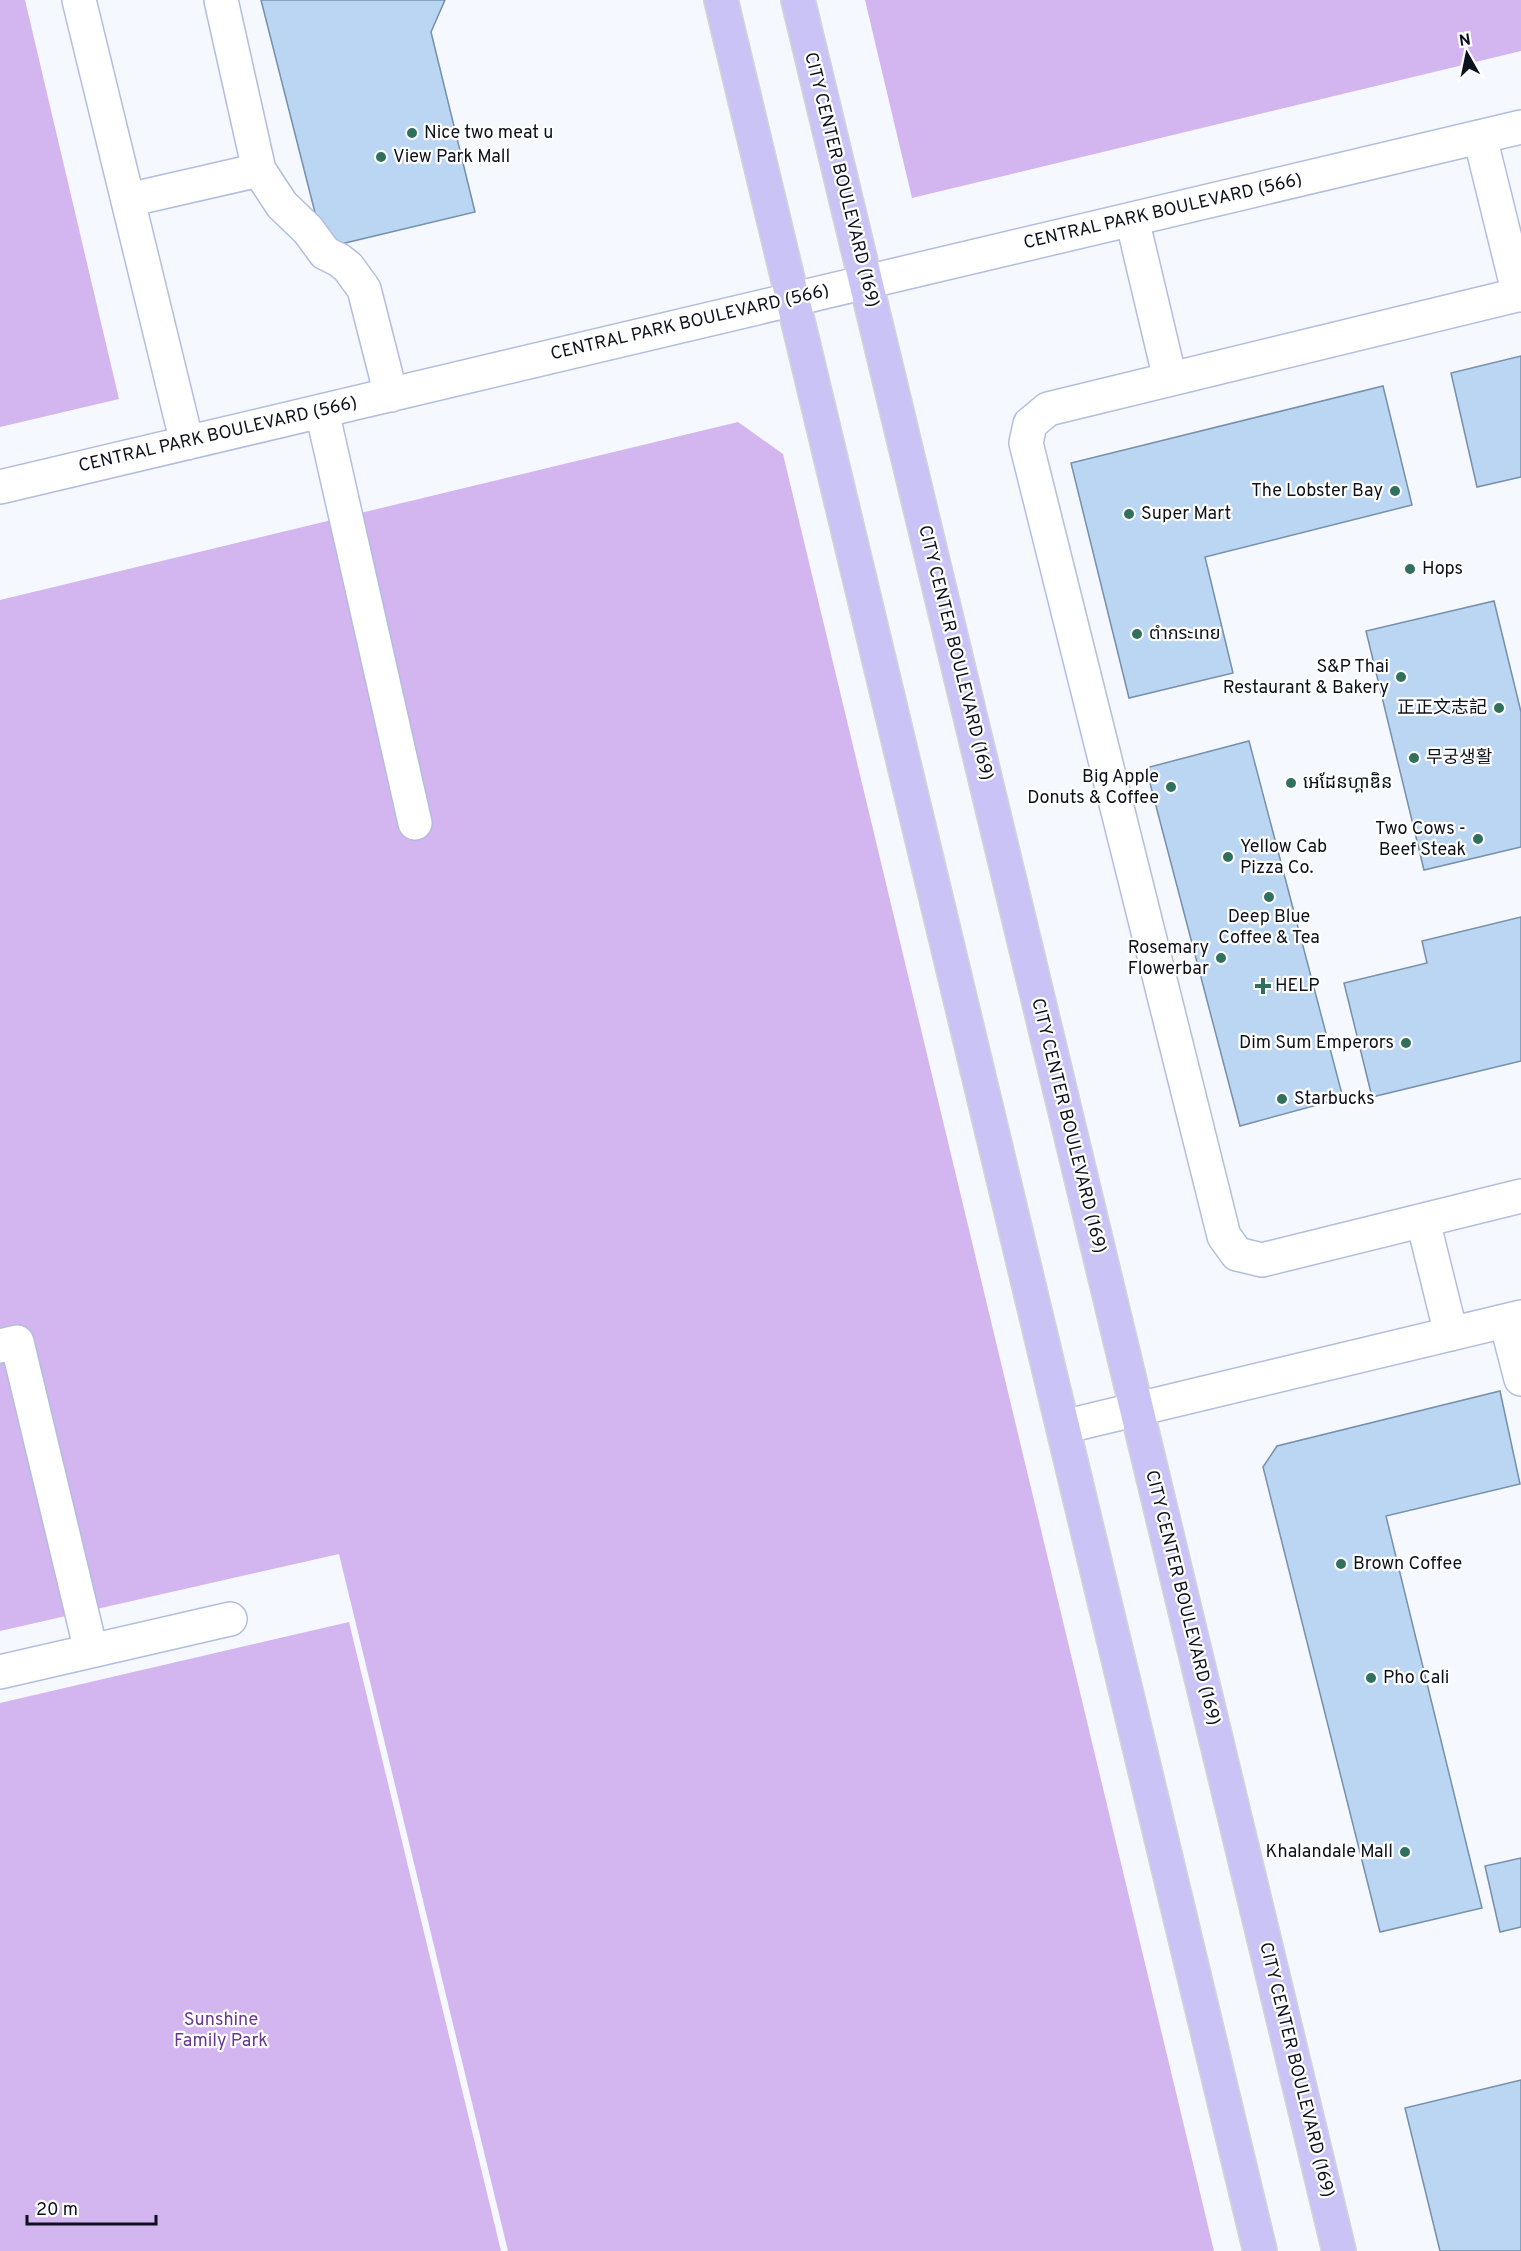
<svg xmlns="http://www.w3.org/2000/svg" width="1521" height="2251" viewBox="0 0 1521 2251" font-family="Overpass,'Noto Sans SC','Noto Sans KR','Noto Sans Khmer','Noto Sans Thai',sans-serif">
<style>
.green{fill:#d3b5ef}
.building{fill:#bbd6f3;stroke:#7690ab;stroke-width:1.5}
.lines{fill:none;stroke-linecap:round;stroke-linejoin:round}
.minor-casing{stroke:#b1bedf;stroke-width:36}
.major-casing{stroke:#d3d4d6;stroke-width:36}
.minor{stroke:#fff;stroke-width:33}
.major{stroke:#c9c4f5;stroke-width:33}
.poi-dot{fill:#31705d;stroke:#fff;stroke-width:2}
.labels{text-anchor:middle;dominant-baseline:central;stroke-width:4.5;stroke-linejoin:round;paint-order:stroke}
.poi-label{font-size:18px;fill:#0d111d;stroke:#fff;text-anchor:start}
.street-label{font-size:18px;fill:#0d111d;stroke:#fff}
.park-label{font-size:18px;fill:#6b3593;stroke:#fff}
</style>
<rect width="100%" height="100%" fill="#f5f8ff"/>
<path class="green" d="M0,0h25l94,399 -119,28z
M865,0h656v51l-609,147z
M738,422l45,32 431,1797h-706l-169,-697 -339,77v-1031z
M349,1622l152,629h-501v-548z"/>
<path class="building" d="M261,0h184l-14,32 44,180 -151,36z
M1521,356v121l-44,10 -26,-114z
M1383,386l29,119 -207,52 28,116 -104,25 -58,-235z
M1494,601l27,111v135l-97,23 -58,-239z
M1249,741l94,357 -103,28 -94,-358z
M1521,917v144l-149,36 -28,-114 83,-20 -5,-22z
M1500,1391l20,93 -134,32 96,392 -102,24 -117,-465 14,-21z
M1521,1858v69l-21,5 -15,-66z
M1521,2080v171h-81l-35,-143z"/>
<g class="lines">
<g class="minor-casing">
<path id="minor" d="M79,0l108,443
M1480,137l39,158
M259,170l23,35 26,25 17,23 14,7 9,7 16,22 27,106
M128,200l131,-30 -38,-170
M1132,219l38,160
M1521,294l-473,115 -18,15 -4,19 198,793 13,18 25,6 259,-64
M322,411l93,412
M0,487l1521,-360
M1423,1221l28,113
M1506,1321l15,58
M0,1346l17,-4 74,309
M1063,1427l458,-110
M0,1672l230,-53"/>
</g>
<g class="major-casing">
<path id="major" d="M721,0l539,2251
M798,0l541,2251"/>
</g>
<use href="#minor" class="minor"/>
<use href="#major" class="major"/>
</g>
<g class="poi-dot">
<circle cx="412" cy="133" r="6"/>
<circle cx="381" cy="157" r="6"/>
<circle cx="1395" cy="491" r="6"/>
<circle cx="1129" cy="514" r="6"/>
<circle cx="1410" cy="569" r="6"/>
<circle cx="1137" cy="634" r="6"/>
<circle cx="1401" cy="677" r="6"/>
<circle cx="1499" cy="708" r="6"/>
<circle cx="1414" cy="758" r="6"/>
<circle cx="1291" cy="783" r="6"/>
<circle cx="1171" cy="787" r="6"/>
<circle cx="1478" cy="839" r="6"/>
<circle cx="1228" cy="857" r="6"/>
<circle cx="1269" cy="897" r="6"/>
<circle cx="1221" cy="958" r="6"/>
<path d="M1260 977h6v6h6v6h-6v6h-6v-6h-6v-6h6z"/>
<circle cx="1406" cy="1043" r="6"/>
<circle cx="1282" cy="1099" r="6"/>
<circle cx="1341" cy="1564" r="6"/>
<circle cx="1371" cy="1678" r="6"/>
<circle cx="1405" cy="1852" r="6"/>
</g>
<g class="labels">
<g class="poi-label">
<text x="424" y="133">Nice two meat u</text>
<text x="393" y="157">View Park Mall</text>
<text x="1383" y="491" text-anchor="end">The Lobster Bay</text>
<text x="1141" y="514">Super Mart</text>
<text x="1422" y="569">Hops</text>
<text x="1149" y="634">ตำกระเทย</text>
<text x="1389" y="667" text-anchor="end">S&amp;P Thai<tspan x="1389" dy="21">Restaurant &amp; Bakery</tspan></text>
<text x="1487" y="708" text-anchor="end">正正文志記</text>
<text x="1426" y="758">무궁생활</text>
<text x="1159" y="777" text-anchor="end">Big Apple<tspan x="1159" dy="21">Donuts &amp; Coffee</tspan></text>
<text x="1303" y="783">អេដែនហ្គាឌិន</text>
<text x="1466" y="829" text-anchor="end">Two Cows -<tspan x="1466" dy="21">Beef Steak</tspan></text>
<text x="1240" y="847">Yellow Cab<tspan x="1240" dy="21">Pizza Co.</tspan></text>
<text x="1269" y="917" text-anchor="middle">Deep Blue<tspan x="1269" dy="21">Coffee &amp; Tea</tspan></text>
<text x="1209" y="948" text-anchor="end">Rosemary<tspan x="1209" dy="21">Flowerbar</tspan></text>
<text x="1275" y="986">HELP</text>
<text x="1394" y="1043" text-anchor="end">Dim Sum Emperors</text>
<text x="1294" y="1099">Starbucks</text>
<text x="1353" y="1564">Brown Coffee</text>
<text x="1383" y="1678">Pho Cali</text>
<text x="1393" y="1852" text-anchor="end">Khalandale Mall</text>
</g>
<g class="street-label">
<text transform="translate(841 180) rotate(76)">CITY CENTER BOULEVARD (169)</text>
<text transform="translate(1163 212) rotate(-13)">CENTRAL PARK BOULEVARD (566)</text>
<text transform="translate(690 323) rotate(-13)">CENTRAL PARK BOULEVARD (566)</text>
<text transform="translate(218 435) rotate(-13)">CENTRAL PARK BOULEVARD (566)</text>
<text transform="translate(955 653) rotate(76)">CITY CENTER BOULEVARD (169)</text>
<text transform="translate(1068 1126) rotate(76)">CITY CENTER BOULEVARD (169)</text>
<text transform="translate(1182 1598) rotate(76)">CITY CENTER BOULEVARD (169)</text>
<text transform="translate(1296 2070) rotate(76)">CITY CENTER BOULEVARD (169)</text>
</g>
<g class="park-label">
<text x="221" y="2020">Sunshine<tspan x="221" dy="21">Family Park</tspan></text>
</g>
</g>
<g transform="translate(1467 54) rotate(351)" stroke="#ffffff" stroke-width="4.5" paint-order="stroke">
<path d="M0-4.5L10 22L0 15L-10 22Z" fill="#0d111d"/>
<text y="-9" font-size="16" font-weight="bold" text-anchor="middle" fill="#0d111d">N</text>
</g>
<path d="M27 2215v9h129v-9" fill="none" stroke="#0d111d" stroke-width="3"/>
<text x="36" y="2215" font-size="18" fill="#0d111d" stroke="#ffffff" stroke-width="4.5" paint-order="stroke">20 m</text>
</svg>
